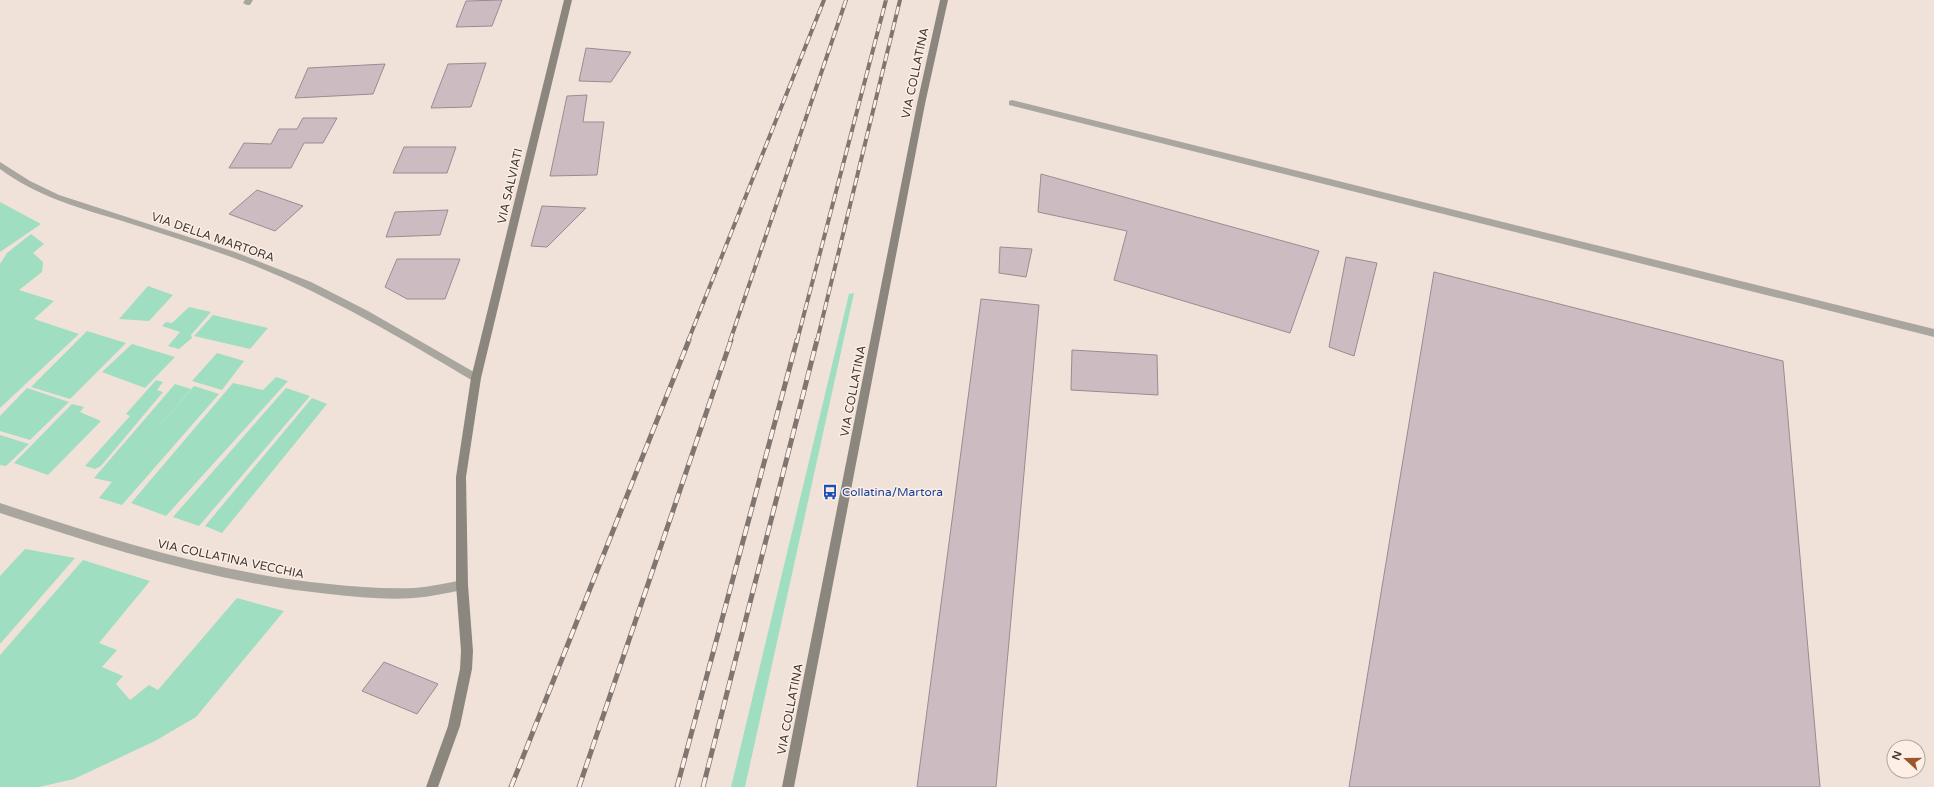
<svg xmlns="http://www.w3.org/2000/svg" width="1934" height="787" viewBox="0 0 1934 787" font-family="'Varela Round',sans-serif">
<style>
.green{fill:#9fdec1}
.building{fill:#ccbcc2;stroke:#9a8b91}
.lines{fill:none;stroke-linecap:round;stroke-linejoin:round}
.lane{fill:#a9a6a0;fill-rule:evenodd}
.street{fill:#a9a6a0;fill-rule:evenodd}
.secondary{fill:#8c877e;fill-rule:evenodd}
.rail-far1-casing{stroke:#7f7671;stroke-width:4}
.rail-casing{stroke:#7f7671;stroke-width:5}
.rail-far1{stroke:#feefe6;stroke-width:2.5;stroke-dasharray:8;stroke-linecap:butt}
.rail{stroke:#feefe6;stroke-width:3.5;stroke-dasharray:10;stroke-linecap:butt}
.labels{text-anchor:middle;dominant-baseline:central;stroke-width:3;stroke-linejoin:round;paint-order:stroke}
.street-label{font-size:12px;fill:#3f3936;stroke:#feefe6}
.transit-label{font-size:12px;fill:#164399;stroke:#feefe6;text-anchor:start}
</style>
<rect width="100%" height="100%" fill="#f1e2d9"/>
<path class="green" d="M0,202l41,22 -41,28z
M31,234l13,10 -11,9 10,9 -1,10 -23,18 35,11 -20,18 45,15 -79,74v-144l7,-11z
M148,286l25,9 -24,26 -30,-2z
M854,293l-109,494h-14l118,-493z
M189,307l22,5 -20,23 1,3 -13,11 -11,-3 12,-14 -18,-6 4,-4 6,1z
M213,315l55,13 -18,21 -56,-13z
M87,331l39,12 -56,56 -39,-12z
M132,344l43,13 -30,31 -43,-16z
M217,353l27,8 -22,29 -30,-9z
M276,377l12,4 -122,135 -35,-13 102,-120 30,7z
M156,380l7,2 -6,8 6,2 -62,74 -6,3 -10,-3 45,-50 -4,-2z
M175,384l16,5 -54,63 57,-66 25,8 -97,111 -23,-7 13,-16 -18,-4z
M27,388l42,14 -39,38 -30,-9v-15z
M286,388l24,8 -111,130 -26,-9z
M312,398l15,6 -105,129 -17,-7z
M72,404l12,3 -4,5 21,9 -53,54 -34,-12z
M0,435l29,9 -23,22 -6,-1z
M25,549l50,9 -75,86v-68z
M83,560l67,21 -51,62 18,7 -15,17 21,9 -7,8 14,16 19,-15 9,5 79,-92 47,13 -88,106 -41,24 -81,38 -35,8h-39v-132z"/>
<path class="building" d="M502,0l-10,26 -36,1 10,-26z
M586,48l45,4 -20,30 -32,-1z
M486,63l-15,44 -40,1 17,-44z
M385,64l-12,30 -78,4 13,-30z
M587,95l-4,27h21l-7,53 -47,1 17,-80z
M303,118h34l-14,25h-19l-13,25h-62l15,-25 27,1 8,-15h18z
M404,147h52l-9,26h-54z
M1041,174l278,77 -29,82 -176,-53 13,-49 -89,-19z
M257,190l46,16 -28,25 -46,-17z
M542,206l44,2 -39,39 -16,-1z
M448,210l-8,25 -54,2 9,-25z
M1000,247l32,2 -6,28 -27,-4z
M1346,257l31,6 -23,93 -25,-9z
M397,259h63l-15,40h-38l-22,-12z
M1434,272l349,89 37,426h-471z
M981,299l58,6 -43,482h-79z
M1072,350l85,5 1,40 -87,-5z
M384,662l54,22 -21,30 -55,-23z"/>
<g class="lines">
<path class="lane" d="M1012,100l922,229v8l-925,-232v-4z"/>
<path class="street" d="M245,0h8l-3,5h-3l-4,-2z
M0,162l30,19 29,14 176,57 76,30 57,29 111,64 2,3 -2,3h-6c-74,-44 -148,-88 -228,-119 -43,-16 -86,-29 -129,-43 -41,-12 -81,-24 -116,-50z
M0,503c108,36 216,70 329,81 28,3 57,5 85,4 16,-1 32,-5 48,-8l4,1 2,4 -2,4 -4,1c-16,3 -32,7 -48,8 -28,2 -57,-1 -85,-4 -113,-11 -222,-46 -329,-81z"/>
<path class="secondary" d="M564,0h8l-91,378 -15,99 2,108 5,66 -1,18 -12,57 -22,61h-12l22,-61 12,-57 1,-18 -5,-66v-108l15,-99z
M940,0h8l-23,104 -131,683h-12l135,-683z"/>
<g class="rail-far1-casing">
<path id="rail-far1" d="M688,341l136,-341
M730,341l116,-341
M797,341l89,-341
M817,341l83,-341"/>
</g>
<g class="rail-casing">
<path id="rail" d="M511,787l178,-447
M579,787l152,-447
M677,787l120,-447
M703,787l114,-447"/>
</g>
<use href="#rail-far1" class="rail-far1"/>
<use href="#rail" class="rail"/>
</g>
<defs>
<g id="bus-bare" transform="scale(1.2)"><path d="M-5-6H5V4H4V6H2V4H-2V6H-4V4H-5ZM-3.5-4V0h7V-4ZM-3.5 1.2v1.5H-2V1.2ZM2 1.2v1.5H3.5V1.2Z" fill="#1a4fb4" stroke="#feefe6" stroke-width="2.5" paint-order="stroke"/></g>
</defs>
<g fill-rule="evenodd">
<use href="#bus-bare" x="830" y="492"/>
</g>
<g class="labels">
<g class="street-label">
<text transform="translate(915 73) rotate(-78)">VIA COLLATINA</text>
<text transform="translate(510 186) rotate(-77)">VIA SALVIATI</text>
<text transform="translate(213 237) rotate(19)">VIA DELLA MARTORA</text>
<text transform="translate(853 391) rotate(-79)">VIA COLLATINA</text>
<text transform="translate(231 559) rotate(12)">VIA COLLATINA VECCHIA</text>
<text transform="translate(790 709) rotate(-79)">VIA COLLATINA</text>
</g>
<g class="transit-label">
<text x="842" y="492">Collatina/Martora</text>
</g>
</g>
<g transform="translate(1906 759) rotate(291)"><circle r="19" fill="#feefe6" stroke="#b2a6a0"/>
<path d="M0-3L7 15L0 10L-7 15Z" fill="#9b562a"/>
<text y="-6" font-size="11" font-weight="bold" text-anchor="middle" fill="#3f3936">N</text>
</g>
</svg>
